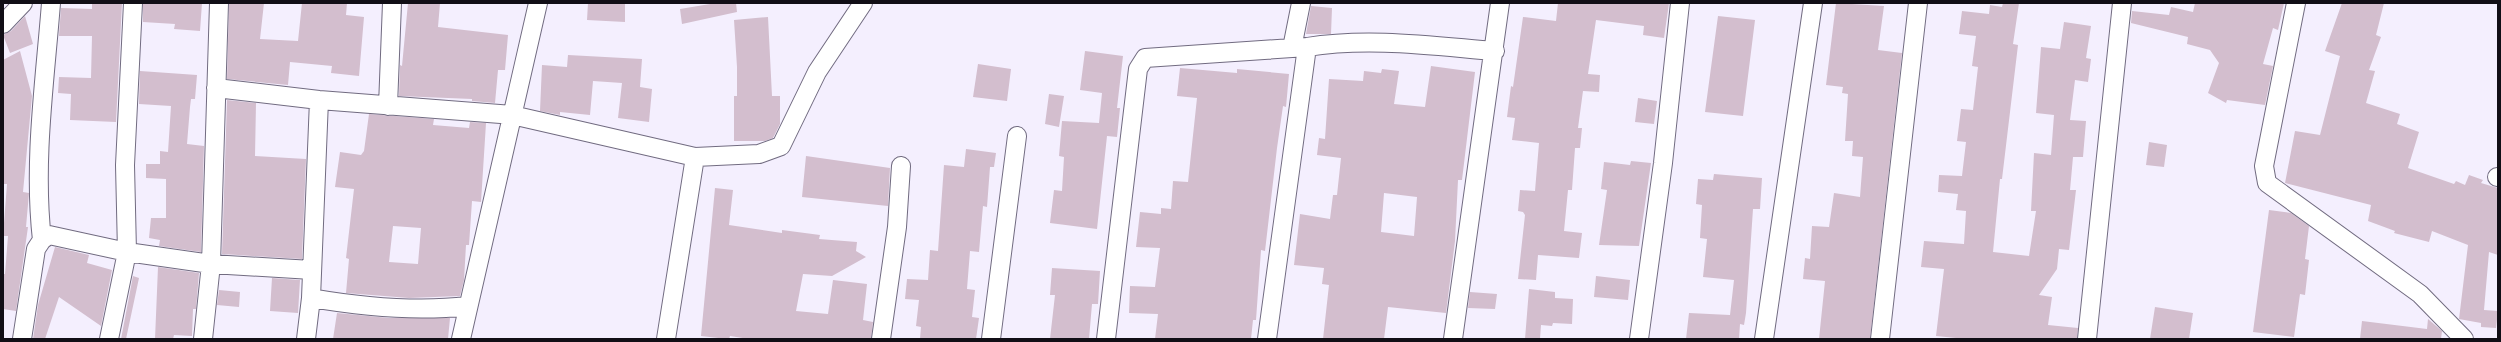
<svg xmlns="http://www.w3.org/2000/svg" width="2501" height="342" viewBox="0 0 2501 342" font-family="'Crimson Pro',serif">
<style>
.building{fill:#d3bece;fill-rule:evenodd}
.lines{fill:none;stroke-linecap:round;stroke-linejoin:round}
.street-casing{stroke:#716b80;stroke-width:20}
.street{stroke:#fff;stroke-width:18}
</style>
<rect width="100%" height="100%" fill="#f4effe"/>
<path class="building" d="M92,3h30l-6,119 -46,-2 1,-26 -13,-1 1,-16 32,1 1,-42h-33l2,-28 31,1z
M143,3h59l-2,28 -26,-2 1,-5 -32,-2z
M229,3h35l-4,36 38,2 4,-38h45l-1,12 18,2 -5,59 -28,-3 1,-7 -42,-4 -2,23 -61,-6z
M408,3h32l-2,24 70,8 -3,35h-7l-3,33 -23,-2v-2l-73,-3 1,-31 2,1z
M588,3h37v19l-38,-2z
M716,3h20l1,9 -55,12 -2,-15z
M1558,3h111l-5,35 -21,-3 1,-9 -48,-6 -8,54 12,1 -1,17 -16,-1 -5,37h4l-2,20h-5l-3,42h-4l-4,41 18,2 -3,25 -41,-3 -2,25 -18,-1 7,-64 -2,-3 -5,-1 2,-21 15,1 4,-48 -27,-3 3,-22 -8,-1 4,-31 2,1 10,-70 33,4z
M1836,3l48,3 -6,44 24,3 -32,286h-51l6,-58 -22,-2 2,-21 5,1 2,-33 17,1 5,-34 26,4 3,-40 -11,-1 1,-15h-8l3,-47 -6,-1 1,-6 -17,-2z
M2003,3h16l-6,41 5,1 -16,134h-2l-7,73 36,4 7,-45h-5l3,-58 17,2 3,-40 -18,-2 5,-66 19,2 4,-27 27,4 -5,32 5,1 -3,23 -13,-2 -5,40 16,1 -3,36h-10l-3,33h6l-7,60 -10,-1 -2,20 -18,26 13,2 -4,28 30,3 -1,11h-111l-30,-3 8,-67 -23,-2 3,-26 40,3 2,-33 -10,-1 2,-16 -20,-2 1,-17 23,1 4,-34 -9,-1 4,-32 12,1 5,-43 -6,-1 4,-30 -17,-2 3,-23 27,3 1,-9 12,2z
M2195,3h89l-6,27 -5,-2 -10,36 10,2 -8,39 -38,-5 -1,3 -18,-10 11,-30 -9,-13 -23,-6 1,-7 -57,-14 1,-12 37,4 2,-8 22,5z
M2342,3h42l-8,32 5,2 -12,33 6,1 -9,32 34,11 -3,10 22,8 -11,36 46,16 2,-3 9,4 4,-10 14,5 -2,3 17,5v67l-9,-3 -5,58 14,1 -2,17 -15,-1v-4l-22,-4 9,-74 -36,-14 -3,11 -35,-9 1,-2 -27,-10 3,-16 -86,-22 10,-52 25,4 20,-79 -15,-5z
M1311,6l21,2 -1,26h-25z
M25,16l8,28 -23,9 -7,-18 8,-4z
M1718,16l37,4 -12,96 -38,-4z
M768,17l4,79h8v28l-7,14 -8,3h-31v-45h3v-29l-3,-47z
M20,51l12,45 -9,96 6,1 -3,34h2l-12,84 -13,-2v-35h2l3,-38h-5l4,-52h-4v-124z
M1085,51l38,5 -6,52h3l-3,29 -10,-1 -10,93 -47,-6 4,-33 8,1 2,-34 -5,-1 3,-35 37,2 3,-30 -22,-3z
M568,55l74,4 -2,28 12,2 -3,33 -31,-4 4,-35 -29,-2 -3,34 -30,-3v3l-20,-4 2,-46 25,2z
M978,64l33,5 -4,32 -34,-4z
M1431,66l44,6 -13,108h-4l-3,61 -9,72 -58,-6 -4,32h-61l6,-54 -7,-1 2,-16 -30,-3 6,-51 30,5 3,-24h4l4,-37 -24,-3 2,-17 6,1 4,-60 34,2 1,-10 17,2 1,-4 17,2 -5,33 31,3zM1384,193l33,4 -3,39 -33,-4z
M1180,68l57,5v-4l52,5 -3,33 -3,-1 -6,42 -12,103 -4,-1 -5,70h-3l-2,19h-96l3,-25 -29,-1 1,-27 25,1 5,-39 -24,-1 4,-35 21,2v-6l10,1 2,-28 15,1 9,-84 -20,-2z
M140,71l57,4 -2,24h-4l-1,8 -3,37 17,2 -3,106 -42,-6 1,-6 -11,-2 2,-20h15v-39l-20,-1v-14h14v-13l8,1 3,-46 -32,-2z
M1049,94l15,2 -5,31 -14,-3z
M1638,98l19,3 -3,23 -19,-2z
M227,100l29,3 -1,53 51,3 -4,100 -80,-5z
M369,114l65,5 -1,6 36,3 1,-6 16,1 -5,79 -9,-1 -3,44h-3l-2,35 -4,16 -51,2 -63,-5 3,-34 -3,-1 8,-69 -19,-2 5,-35 21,3 3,-4zM393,226l28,2 -3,36 -29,-2z
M2149,142l18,3 -3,22 -18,-2z
M966,149l30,4 -2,14h-4l-3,40 -4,-1 -4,46 -9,-1 -3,38 8,1 -3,27 7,1 -3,21h-56l1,-12 -5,-1 3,-26 -14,-1 2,-20 21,1 2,-30 8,1 6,-86 20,2z
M806,156l84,12 -2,38 -86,-9z
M1631,161l20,2 -12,83 -40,-1 8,-55 -6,-1 3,-27 26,3z
M1714,174l48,4 -2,31h-7l-7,104 -2,12 -4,-1 -1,15h-53l3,-26 41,2 4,-35 -31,-3 4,-38 -7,-1 2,-33 -6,-1 2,-25 15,1z
M715,188l18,2 -4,35 53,8v-3l38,5 -1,4 38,3 -1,9 10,6 -34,19 -29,-2 -7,37 32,3 5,-34 34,4 -4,36 10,2 -2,17h-122l-19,-3 -1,3h-2l-26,-3z
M2269,210l22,3 18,13 -4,33 4,1 -4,35 -5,-1 -6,43 -41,-5z
M55,247l34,8 -2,8 25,7 -11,56 -42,-29 -14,42h-12l5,-34z
M158,267l41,6 -3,36h-3l-1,27 -18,-1 -1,4h-18z
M1052,268l48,3 -2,33h-6l-3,35h-39l5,-44h-5z
M133,276l6,2 -13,61h-5z
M1596,276l34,4 -2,20 -34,-3z
M272,278l28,2 -2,33 -28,-2z
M1529,289l26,3v6l18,1 -1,25 -19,-1 -1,3 -11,-1 -1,14h-15z
M219,290l21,2 -1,15 -22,-2z
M1470,292l27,2 -2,15 -27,-1z
M2155,307l38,6 -4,26h-39z
M337,313l52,5h61l-2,21h-115z
M2428,319l14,12 -1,8h-81l2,-18 65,8z"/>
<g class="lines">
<g class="street-casing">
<path id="street" d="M2296,3l-32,163 3,17 153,111 44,45
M3,24l20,-21
M1292,48l9,-45
M216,88l103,12 193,15 183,42 64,-3 22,-8 36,-74 46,-69
M388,106l4,-103
M2497,177h1
M42,240c-9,-78 3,-159 9,-237
M311,298c52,9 105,14 157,8
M22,339l14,-90 6,-9 7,-5 78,17 84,12 101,6
M109,339l18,-87 -2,-87 8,-162
M203,339l8,-75 8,-261
M306,339l5,-41 8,-198
M461,339l77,-336
M666,339l29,-182
M881,339l16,-112 4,-61
M991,339l26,-203
M1106,339l32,-270 7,-11 162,-11c62,-10 126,-1 188,4
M1267,339l40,-292
M1453,339l47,-336
M1639,339l24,-176 17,-160
M1764,339l49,-336
M1880,339l38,-336
M2087,339l35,-336"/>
</g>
<use href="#street" class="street"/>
</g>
<rect width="2501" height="342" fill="none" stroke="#110e16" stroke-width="8"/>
</svg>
